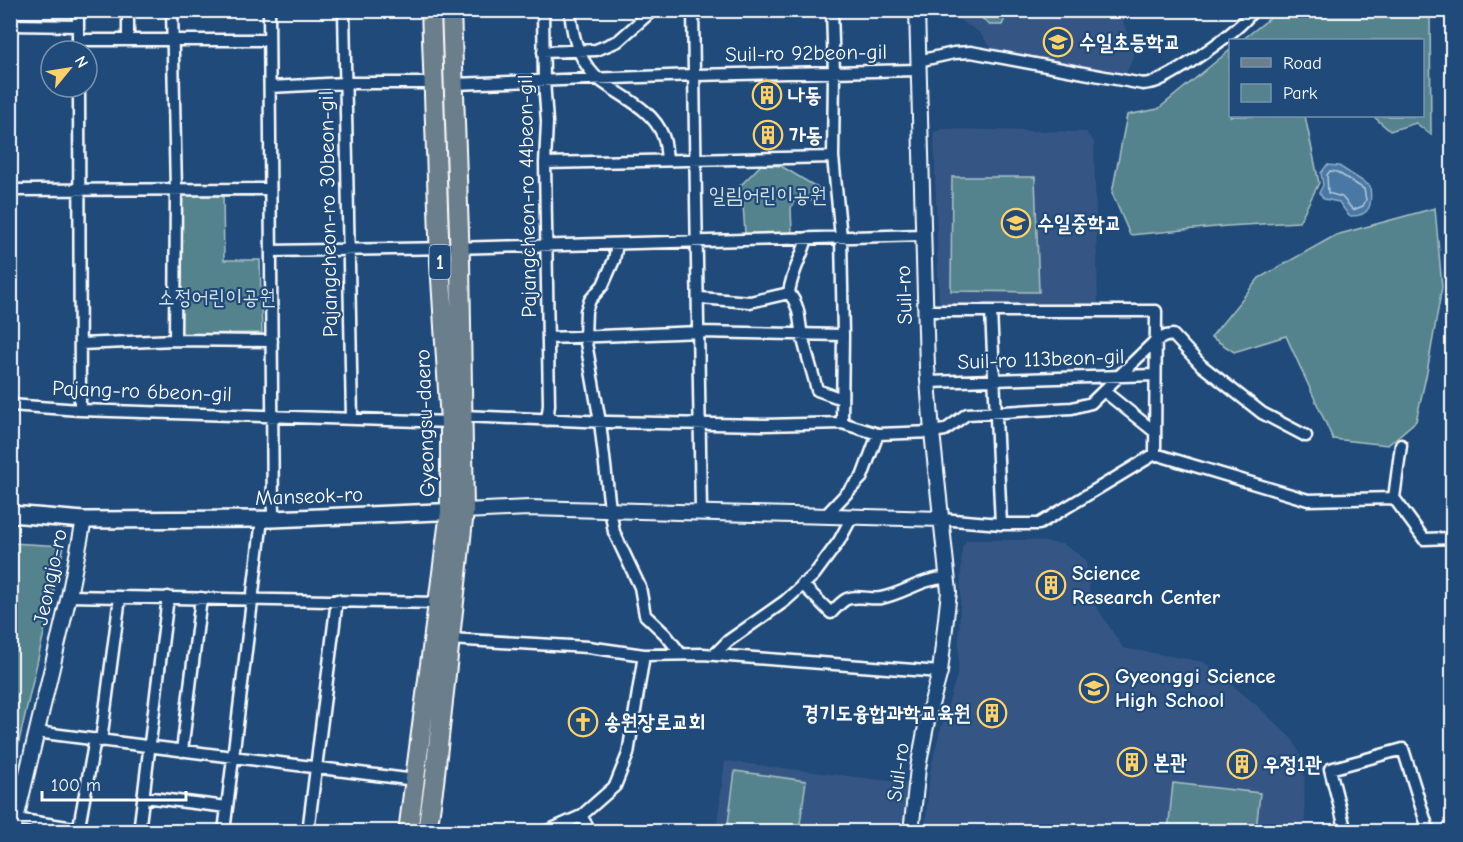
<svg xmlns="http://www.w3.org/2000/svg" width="1463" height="842" viewBox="0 0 1463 842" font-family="'Comic Neue','Poor Story',sans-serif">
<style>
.built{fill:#365785}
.green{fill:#55838d;stroke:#aac1c6;stroke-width:1.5}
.water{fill:#4878a4;stroke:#91aec8;stroke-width:1.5}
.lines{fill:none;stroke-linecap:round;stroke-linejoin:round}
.shore{stroke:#b6c9db;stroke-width:1.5}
.minor-casing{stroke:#fff;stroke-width:15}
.tertiary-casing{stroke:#fff;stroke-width:18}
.secondary-casing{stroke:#fff;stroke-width:20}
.primary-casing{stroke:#fff;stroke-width:22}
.minor{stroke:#1f4a7a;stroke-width:10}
.tertiary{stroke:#1f4a7a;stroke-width:14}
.secondary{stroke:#1f4a7a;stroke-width:15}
.primary{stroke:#6b7e8b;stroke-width:18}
.labels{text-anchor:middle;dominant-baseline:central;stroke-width:4.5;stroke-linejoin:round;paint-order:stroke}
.shield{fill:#1f4a7a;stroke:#bcc9d7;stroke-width:1.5}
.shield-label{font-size:20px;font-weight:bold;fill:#fff}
.poi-label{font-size:21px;font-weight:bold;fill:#fff;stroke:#1f4a7a;text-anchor:start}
.street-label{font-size:21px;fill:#fff;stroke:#1f4a7a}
.park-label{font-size:21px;fill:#d4e0e2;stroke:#1f4a7a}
</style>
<rect width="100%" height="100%" fill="#1f4a7a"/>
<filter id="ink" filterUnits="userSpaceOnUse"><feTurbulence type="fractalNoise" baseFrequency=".0167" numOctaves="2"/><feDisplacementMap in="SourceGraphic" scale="12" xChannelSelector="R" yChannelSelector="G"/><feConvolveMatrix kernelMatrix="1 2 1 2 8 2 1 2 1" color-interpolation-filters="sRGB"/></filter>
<g filter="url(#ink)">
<path class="built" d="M947,11h173l14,45 -9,19 -130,-23 -16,-20 -23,-14z
M943,129l143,3 8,10 4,164 -50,1 -109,-3 -5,-172z
M967,540h63l33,4 23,16 4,37 33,51 81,14 51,42 38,36 11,23 1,68 -380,1 5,-60 9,-37 19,-63 4,-125z
M725,761l188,23 -5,47 -192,1z"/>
<path class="green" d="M972,11h36l-6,14h-11z
M1279,11h151l1,124 -15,-12 -26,8 -17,-15h49v-76h-180z
M1230,50v66h75l14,67 -20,39 -72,4 -97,9 -18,-42 15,-78 31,-6z
M761,165l20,1 39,23 -6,12 -18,-4 -5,11 1,25 -47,1 -2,-30 -5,-16z
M952,177h83l4,115 -88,-1z
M178,194h45l1,66h36l2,73 -82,1z
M1435,208l7,79 -15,85 -11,49 -28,24 -55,-6 -47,-103 -52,16 -23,-15 48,-59 77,-43z
M11,543l53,3 -53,230 -1,-233z
M735,771l71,10 -7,50h-72z
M1173,783l87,10 -4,38h-88z"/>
<path class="water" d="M1327,165l12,1 31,20c2,17 2,31 -21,30l-10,-14 -15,-3 -5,-6 4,-8 -2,-12z"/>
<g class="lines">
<path class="shore" d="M1330,171l7,1 27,17 2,11 -3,6 -10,4 -11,-13 -14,-4 -1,-18z"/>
<g class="minor-casing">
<path id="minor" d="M78,10v41
M128,10v29
M172,10l4,180 -1,150
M269,10l4,509
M344,10l8,408
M543,10l1,70 3,42 -2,41 4,242 -2,15
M570,10c2,26 10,55 31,71 21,16 52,28 62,55 3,7 3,16 4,23
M693,10l8,501
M832,10l2,63 -1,84 8,80 2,98 -1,88
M10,25l68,1
M78,40h191
M543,52l53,-2 22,-9 35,-31
M918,61l36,-8 17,-1 172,32c4,-1 10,-1 14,-3 20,-8 86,-52 96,-71
M454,84l241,-9 223,-5
M79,87l1,323
M270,87l75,-4h88
M545,163l288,-6
M10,190l260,-1
M807,238c-5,19 -16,36 -18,55 13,16 9,29 14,46 4,17 10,34 14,51l25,9
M617,244l-3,16 -11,25 -13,15 -4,11 -1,26 15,85 10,87 4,23 26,55 5,28 20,19 16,20
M271,251l181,-3 471,-13
M700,298l50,4 39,-9
M925,311h231l-1,143
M991,311l10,213
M549,338l151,-6 143,3
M80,344l95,-4 97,1
M928,382l227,-7
M1105,392l50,40
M10,405l70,5 370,12
M462,416l146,6 157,3 77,-2 36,11 54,-2 13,-2 22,-16 105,-6 19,-5 64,-62 11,-5 7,-1 28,30 61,48 44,23
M1394,498l7,-53
M827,514l35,-37 16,-43
M941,519l60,5h38l116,-70 153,46 86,-2 30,41 28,-1
M802,584l29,29c4,-4 9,-10 14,-13 10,-6 25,0 36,-2 25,-5 41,-20 66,-20
M69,596l369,7
M450,639l138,8 56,8 59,-1 237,18
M714,655l14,-14 57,-40 29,-26 25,-34 14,-26
M36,732l379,48
M101,741l19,-144
M182,751l19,-153
M144,797l83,10
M581,816l10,16
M16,819l84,13
M78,832l17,-93
M139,832l29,-235
M224,832l38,-313
M308,832l29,-232
M545,832l36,-16 34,-30 13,-32 16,-99
M1346,832l-16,-63 73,-20 26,83"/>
</g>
<g class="tertiary-casing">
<path id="tertiary" d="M464,511l65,-3 412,11
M13,832l56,-236 15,-76
M911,832l7,-64 10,-52 12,-44 9,-80 -17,-160 -5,-65 -10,-357"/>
</g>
<g class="secondary-casing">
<path id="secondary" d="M10,514l74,6 189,-1 188,-8"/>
</g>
<g class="primary-casing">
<path id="primary" d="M408,832l42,-320v-90l-10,-159 -9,-253
M427,832l7,-49 30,-272 -4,-250 -9,-251"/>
</g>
<use href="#minor" class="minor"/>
<use href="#tertiary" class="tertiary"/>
<use href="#secondary" class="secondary"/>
<use href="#primary" class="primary"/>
</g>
</g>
<defs>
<g id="school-ring" transform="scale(1.5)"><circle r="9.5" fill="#1f4a7a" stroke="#ffd166" stroke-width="1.5"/><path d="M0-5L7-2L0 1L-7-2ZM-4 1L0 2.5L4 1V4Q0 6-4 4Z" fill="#ffd166"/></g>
<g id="building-ring" transform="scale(1.5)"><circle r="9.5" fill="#1f4a7a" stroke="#ffd166" stroke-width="1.5"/><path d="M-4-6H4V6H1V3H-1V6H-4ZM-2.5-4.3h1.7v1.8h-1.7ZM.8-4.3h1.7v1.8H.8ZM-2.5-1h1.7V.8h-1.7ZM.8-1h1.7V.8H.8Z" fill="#ffd166"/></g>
<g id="church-ring" transform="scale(1.5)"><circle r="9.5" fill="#1f4a7a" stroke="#ffd166" stroke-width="1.5"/><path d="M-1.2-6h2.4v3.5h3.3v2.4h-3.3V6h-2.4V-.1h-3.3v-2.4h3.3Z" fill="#ffd166"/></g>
</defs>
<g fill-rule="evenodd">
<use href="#school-ring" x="1058" y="42"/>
<use href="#building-ring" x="767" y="95"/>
<use href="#building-ring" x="768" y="135"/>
<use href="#school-ring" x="1016" y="223"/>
<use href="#building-ring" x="1051" y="585"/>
<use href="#school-ring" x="1094" y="688"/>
<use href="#building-ring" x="992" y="713"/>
<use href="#church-ring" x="583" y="722"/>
<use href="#building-ring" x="1132" y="762"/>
<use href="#building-ring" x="1242" y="764"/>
</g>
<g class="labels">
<rect class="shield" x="429.5" y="245" width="21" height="34" rx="4.5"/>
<g class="shield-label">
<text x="440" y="262">1</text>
</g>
<g class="poi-label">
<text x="1079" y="42">수일초등학교</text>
<text x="788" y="95">나동</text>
<text x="789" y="135">가동</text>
<text x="1037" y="223">수일중학교</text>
<text x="1072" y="573">Science<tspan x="1072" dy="24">Research Center</tspan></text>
<text x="1115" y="676">Gyeonggi Science<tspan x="1115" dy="24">High School</tspan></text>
<text x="971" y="713" text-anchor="end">경기도융합과학교육원</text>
<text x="604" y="722">송원장로교회</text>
<text x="1153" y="762">본관</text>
<text x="1263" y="764">우정1관</text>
</g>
<g class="street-label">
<text transform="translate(806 53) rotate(-1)">Suil-ro 92beon-gil</text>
<text transform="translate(527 196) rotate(-91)">Pajangcheon-ro 44beon-gil</text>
<text transform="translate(328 214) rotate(-91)">Pajangcheon-ro 30beon-gil</text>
<text transform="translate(904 295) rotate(-92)">Suil-ro</text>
<text transform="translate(1041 359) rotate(-2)">Suil-ro 113beon-gil</text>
<text transform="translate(142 391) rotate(2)">Pajang-ro 6beon-gil</text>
<text transform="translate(425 423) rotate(-92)">Gyeongsu-daero</text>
<text transform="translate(309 496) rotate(-2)">Manseok-ro</text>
<text transform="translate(50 577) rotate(-78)">Jeongjo-ro</text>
<text transform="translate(898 772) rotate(-82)">Suil-ro</text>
</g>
<g class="park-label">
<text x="768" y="195">일림어린이공원</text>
<text x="217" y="297">소정어린이공원</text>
</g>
</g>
<rect width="1463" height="842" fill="none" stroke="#1f4a7a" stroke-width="36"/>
<rect x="18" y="18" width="1427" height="806" fill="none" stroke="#fff" stroke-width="2" filter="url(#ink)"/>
<rect x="1229" y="39" width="195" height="78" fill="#1f4a7a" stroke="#7992af" stroke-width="1.5"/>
<rect x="1241" y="58" width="30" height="9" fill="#6b7e8b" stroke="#7992af" stroke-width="1.5"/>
<text x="1283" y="69" font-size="18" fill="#ffffff">Road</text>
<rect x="1241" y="84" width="30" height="18" fill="#55838d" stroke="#7992af" stroke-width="1.5"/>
<text x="1283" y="99" font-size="18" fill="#ffffff">Park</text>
<g transform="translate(69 69) rotate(60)"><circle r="28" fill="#1f4a7a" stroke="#7992af" stroke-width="1.5"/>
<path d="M0-4.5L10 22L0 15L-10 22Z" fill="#ffd166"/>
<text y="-9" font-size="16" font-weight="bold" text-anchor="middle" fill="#ffffff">N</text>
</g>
<path d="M42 791v9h144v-9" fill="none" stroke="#ffffff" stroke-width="3"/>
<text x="51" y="791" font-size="18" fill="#ffffff" stroke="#1f4a7a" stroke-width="4.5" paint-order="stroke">100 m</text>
</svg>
